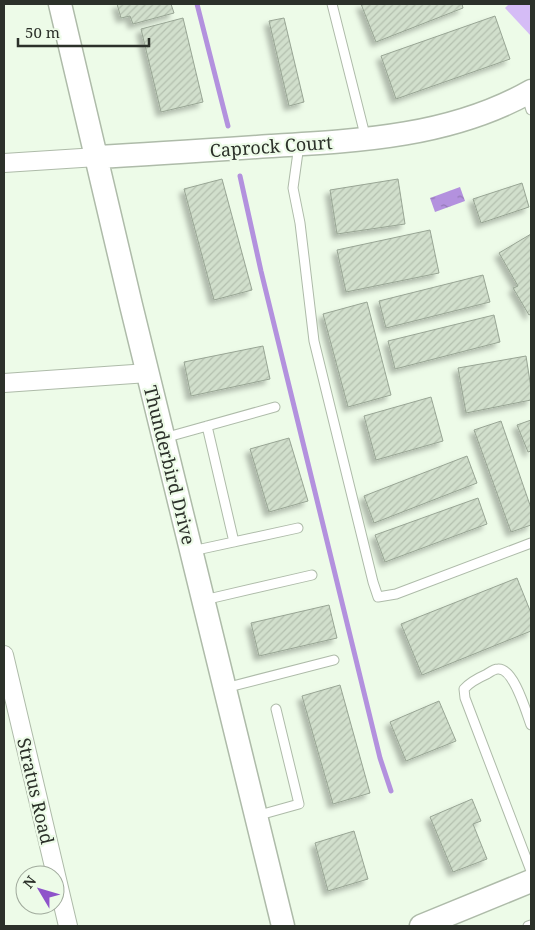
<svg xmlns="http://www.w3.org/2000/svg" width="535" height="930" viewBox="0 0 535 930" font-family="'Noto Serif',serif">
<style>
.green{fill:#d5bcf6}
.water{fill:url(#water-ripples)}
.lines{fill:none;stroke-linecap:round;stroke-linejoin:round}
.stream{stroke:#b391de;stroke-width:5}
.building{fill:url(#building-hatch);stroke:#98a594;filter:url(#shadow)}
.service-casing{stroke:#aebba9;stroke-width:11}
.minor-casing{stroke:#aebba9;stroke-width:20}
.tertiary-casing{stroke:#aebba9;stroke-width:25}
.service{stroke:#fff;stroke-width:9}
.minor{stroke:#fff;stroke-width:18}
.tertiary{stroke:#fff;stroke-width:22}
.labels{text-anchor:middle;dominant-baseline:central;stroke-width:4.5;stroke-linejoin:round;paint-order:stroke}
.street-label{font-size:18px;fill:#2c312a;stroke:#edfbe8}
</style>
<defs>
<pattern id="water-ripples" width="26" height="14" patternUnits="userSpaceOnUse" patternTransform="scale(1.25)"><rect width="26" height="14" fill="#b391de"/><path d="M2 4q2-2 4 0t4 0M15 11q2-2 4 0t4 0" fill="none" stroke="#9277b4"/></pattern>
<pattern id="building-hatch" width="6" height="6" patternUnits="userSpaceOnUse" patternTransform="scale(1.25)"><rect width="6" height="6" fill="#d1dfcc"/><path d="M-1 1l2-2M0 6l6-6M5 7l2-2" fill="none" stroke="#b4c0af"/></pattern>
<filter id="shadow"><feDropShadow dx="-4.5" dy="4.5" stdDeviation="2.5" flood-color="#0004"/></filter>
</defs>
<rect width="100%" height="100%" fill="#edfbe8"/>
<path class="green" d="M509,4h22v32l-26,-28z"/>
<path class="water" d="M460,187l5,14 -30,11 -5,-14z"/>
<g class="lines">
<path class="stream" d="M197,4l31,122
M240,176l21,95 119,487 11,33"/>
</g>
<path class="building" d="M117,4h54l3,9 -41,11 -3,-8 -9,2z
M361,4h101l1,4 -87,34z
M495,16l15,43 -114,40 -15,-43z
M183,18l20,84 -42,10 -20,-83z
M284,18l20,84 -15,4 -20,-85z
M222,179l30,111 -38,10 -30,-111z
M398,179l7,45 -68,10 -7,-44z
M522,183l7,24 -48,16 -8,-24z
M430,230l9,43 -93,19 -9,-42z
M531,234v80l-2,1 -16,-27 5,-2 -19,-33z
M483,275l7,27 -104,26 -7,-27z
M367,302l24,93 -43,12 -25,-93z
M494,315l6,27 -105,27 -7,-28z
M263,346l7,33 -79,17 -7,-34z
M526,356l5,32v12l-65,13 -8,-45z
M431,397l12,44 -67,19 -12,-44z
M531,420v31l-3,1 -11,-27z
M501,421l30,87v17l-20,7 -37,-102z
M289,438l19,63 -39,11 -19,-63z
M467,456l10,27 -103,40 -10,-27z
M478,498l9,26 -102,38 -10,-27z
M517,578l14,35v18l-109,44 -21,-51z
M329,605l8,33 -78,18 -8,-33z
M340,685l30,108 -37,11 -31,-108z
M439,701l17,40 -50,20 -16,-39z
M472,799l9,22 -8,3 14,35 -34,13 -23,-55z
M354,831l14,48 -40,12 -13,-48z"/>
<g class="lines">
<g class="service-casing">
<path id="service" d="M332,4l34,135
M526,94l5,16
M299,145l-6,43 7,35 14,118 59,241 5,15 18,-3 135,-51
M207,426l27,116
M164,438l111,-31
M192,551l106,-23
M204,600l108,-25
M225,688l109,-28
M531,725c-5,-13 -17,-57 -33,-56 -4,0 -8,3 -11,5 -9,4 -17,8 -23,15l1,9 66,173
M256,816l43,-12 -23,-95
M528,926l3,-1"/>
</g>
<g class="minor-casing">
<path id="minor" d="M4,163l93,-6
M4,383l144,-10
M4,655l64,271"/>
</g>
<g class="tertiary-casing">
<path id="tertiary" d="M60,4l71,301 152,621
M97,157c58,-3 116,-7 174,-11 89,-5 181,-10 260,-55
M421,926l110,-45"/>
</g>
<use href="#service" class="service"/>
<use href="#minor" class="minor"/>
<use href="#tertiary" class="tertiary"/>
</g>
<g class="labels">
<g class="street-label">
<text transform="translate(271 146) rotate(-4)">Caprock Court</text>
<text transform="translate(170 465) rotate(76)">Thunderbird Drive</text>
<text transform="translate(36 791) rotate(77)">Stratus Road</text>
</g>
</g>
<rect width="535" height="930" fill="none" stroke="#2c312a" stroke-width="10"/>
<g transform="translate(40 890) rotate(308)"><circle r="24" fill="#edfbe8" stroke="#a0aa9c"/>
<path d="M0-4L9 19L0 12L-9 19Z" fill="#8e53ca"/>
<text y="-8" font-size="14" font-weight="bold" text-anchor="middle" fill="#2c312a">N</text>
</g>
<path d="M18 38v8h131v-8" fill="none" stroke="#2c312a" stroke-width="2.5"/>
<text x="25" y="38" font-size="15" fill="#2c312a" stroke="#edfbe8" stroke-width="4" paint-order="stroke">50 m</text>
</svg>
